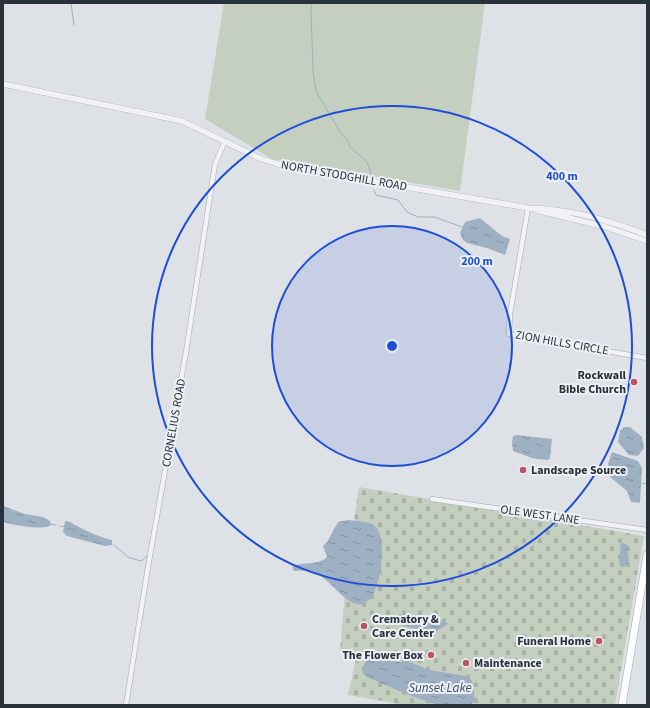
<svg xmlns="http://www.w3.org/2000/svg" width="650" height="708" viewBox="0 0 650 708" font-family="'Source Sans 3',sans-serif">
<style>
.grass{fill:#c5cfc0}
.cemetery{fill:url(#cemetery-stones)}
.water{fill:url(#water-ripples)}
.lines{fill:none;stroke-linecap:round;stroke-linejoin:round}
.stream{stroke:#9db1c2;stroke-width:1}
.minor-casing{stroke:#a4a9af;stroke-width:5.5}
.tertiary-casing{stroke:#a4a9af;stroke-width:6}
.primary-casing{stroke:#9fa7b0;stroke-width:8}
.minor{stroke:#f0f2f5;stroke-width:4.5}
.tertiary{stroke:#f0f2f5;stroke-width:5.5}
.primary{stroke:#fff;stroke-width:7}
.ring{fill:none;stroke:#1d4ed8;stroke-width:2}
.poi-dot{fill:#bd5168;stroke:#edf0f4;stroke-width:1.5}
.labels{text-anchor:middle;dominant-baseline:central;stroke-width:4;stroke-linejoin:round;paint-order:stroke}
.street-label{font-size:12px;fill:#29313b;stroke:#edf0f4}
.poi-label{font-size:12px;font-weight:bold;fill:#29313b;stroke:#edf0f4;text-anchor:end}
.water-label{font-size:13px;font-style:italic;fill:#39516a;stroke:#edf0f4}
.centre{fill:#1d4ed8;stroke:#edf0f4;stroke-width:2}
.ring-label{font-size:12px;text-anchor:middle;font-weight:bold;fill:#1d4ed8;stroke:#edf0f4;stroke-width:4;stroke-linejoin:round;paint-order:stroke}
</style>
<defs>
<pattern id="cemetery-stones" width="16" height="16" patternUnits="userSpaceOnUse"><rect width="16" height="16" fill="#c5cfc0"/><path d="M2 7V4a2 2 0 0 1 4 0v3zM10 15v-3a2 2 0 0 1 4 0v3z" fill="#a9b2a6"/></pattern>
<pattern id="water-ripples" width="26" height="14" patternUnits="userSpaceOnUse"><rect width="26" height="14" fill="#9db1c2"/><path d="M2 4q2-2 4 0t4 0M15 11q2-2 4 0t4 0" fill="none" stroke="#80919f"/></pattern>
</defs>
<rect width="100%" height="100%" fill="#dee2e6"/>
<path class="grass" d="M224,3h261l-25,188 -188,-32 -67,-40z"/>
<path class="cemetery" d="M359,487l285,49 -29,169h-221v-2l-46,-8 9,-42 -17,-3 7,-81z"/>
<path class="water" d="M480,218l22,18 8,3 -5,16 -18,-7 -20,-5 -4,-3 -3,-7 5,-11z
M624,427h6l12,10 2,11 -6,8 -9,-1 -11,-13 2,-11z
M517,435l35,4 -2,19 -2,2 -16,-2 -19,-7 -1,-8 1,-7z
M612,452l26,9 4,7 -2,35 -9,-1 -4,-11 -17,-14 -2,-13z
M3,506l22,8 18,3 7,4 1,4c-7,6 -39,0 -48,-3z
M348,520c7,1 22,1 27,6 13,11 7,72 -12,78 -15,4 -32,-23 -45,-30 -7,-4 -15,-4 -24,-3l-2,-4c11,-6 26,-1 35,-10l-4,-11 4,-4 11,-20z
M65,521c6,0 7,3 12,5 11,6 23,11 35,14v5l-7,1 -38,-10 -4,-4z
M622,543l5,1 2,18 -5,5 -4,-1c-2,-5 1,-14 0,-20z
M398,615c9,-2 44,4 51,9l-13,7 -6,1 -33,-8 -2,-2z
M372,660l28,2 8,-1 21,9 38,6 5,5 3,18 -4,6h-33l-24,-8 -45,-19 -6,-4 -1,-6 4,-7z"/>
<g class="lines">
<path class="stream" d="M71,3l3,22
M312,3l-1,6 2,63 3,19 24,41 8,9 2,6 17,15 4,11
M374,190l2,5 22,5 9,12 11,5h16l28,10
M641,483l6,1
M50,524l6,1
M60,526l4,1
M113,544l15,13 13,4 6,-5"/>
<g class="minor-casing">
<path id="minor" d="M528,208l-18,106 -1,20 138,24
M432,499l215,31
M126,705l22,-138 38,-215 29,-188 10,-23"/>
</g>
<g class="tertiary-casing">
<path id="tertiary" d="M3,84l179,37 77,37 25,8 244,42c42,1 80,12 119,27
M536,210l70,17 41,14"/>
</g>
<g class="primary-casing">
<path id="primary" d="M622,705l25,-150"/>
</g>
<use href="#minor" class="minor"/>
<use href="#tertiary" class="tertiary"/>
<use href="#primary" class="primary"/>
</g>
<circle cx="392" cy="346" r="120" fill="#1d4ed8" fill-opacity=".12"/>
<g class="ring">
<circle cx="392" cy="346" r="120"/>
<circle cx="392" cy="346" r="240"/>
</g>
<g class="poi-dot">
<circle cx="634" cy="382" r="4"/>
<circle cx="523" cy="470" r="4"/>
<circle cx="364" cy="626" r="4"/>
<circle cx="599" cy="641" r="4"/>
<circle cx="431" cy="655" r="4"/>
<circle cx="466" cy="663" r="4"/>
</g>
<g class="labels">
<g class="street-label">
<text transform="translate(344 176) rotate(10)">NORTH STODGHILL ROAD</text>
<text transform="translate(562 343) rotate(10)">ZION HILLS CIRCLE</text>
<text transform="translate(174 423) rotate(-80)">CORNELIUS ROAD</text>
<text transform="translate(540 515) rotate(8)">OLE WEST LANE</text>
</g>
<g class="poi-label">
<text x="626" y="375">Rockwall<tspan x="626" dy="14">Bible Church</tspan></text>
<text x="531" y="470" text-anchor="start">Landscape Source</text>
<text x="372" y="619" text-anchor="start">Crematory &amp;<tspan x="372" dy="14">Care Center</tspan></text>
<text x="591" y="641">Funeral Home</text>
<text x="423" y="655">The Flower Box</text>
<text x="474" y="663" text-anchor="start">Maintenance</text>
</g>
<g class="water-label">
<text x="440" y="688">Sunset Lake</text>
</g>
</g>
<circle cx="392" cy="346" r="6" class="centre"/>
<g class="ring-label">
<text x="562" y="180">400 m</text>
<text x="477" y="265">200 m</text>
</g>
<rect width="650" height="708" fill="none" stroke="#29313b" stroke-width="8"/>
</svg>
